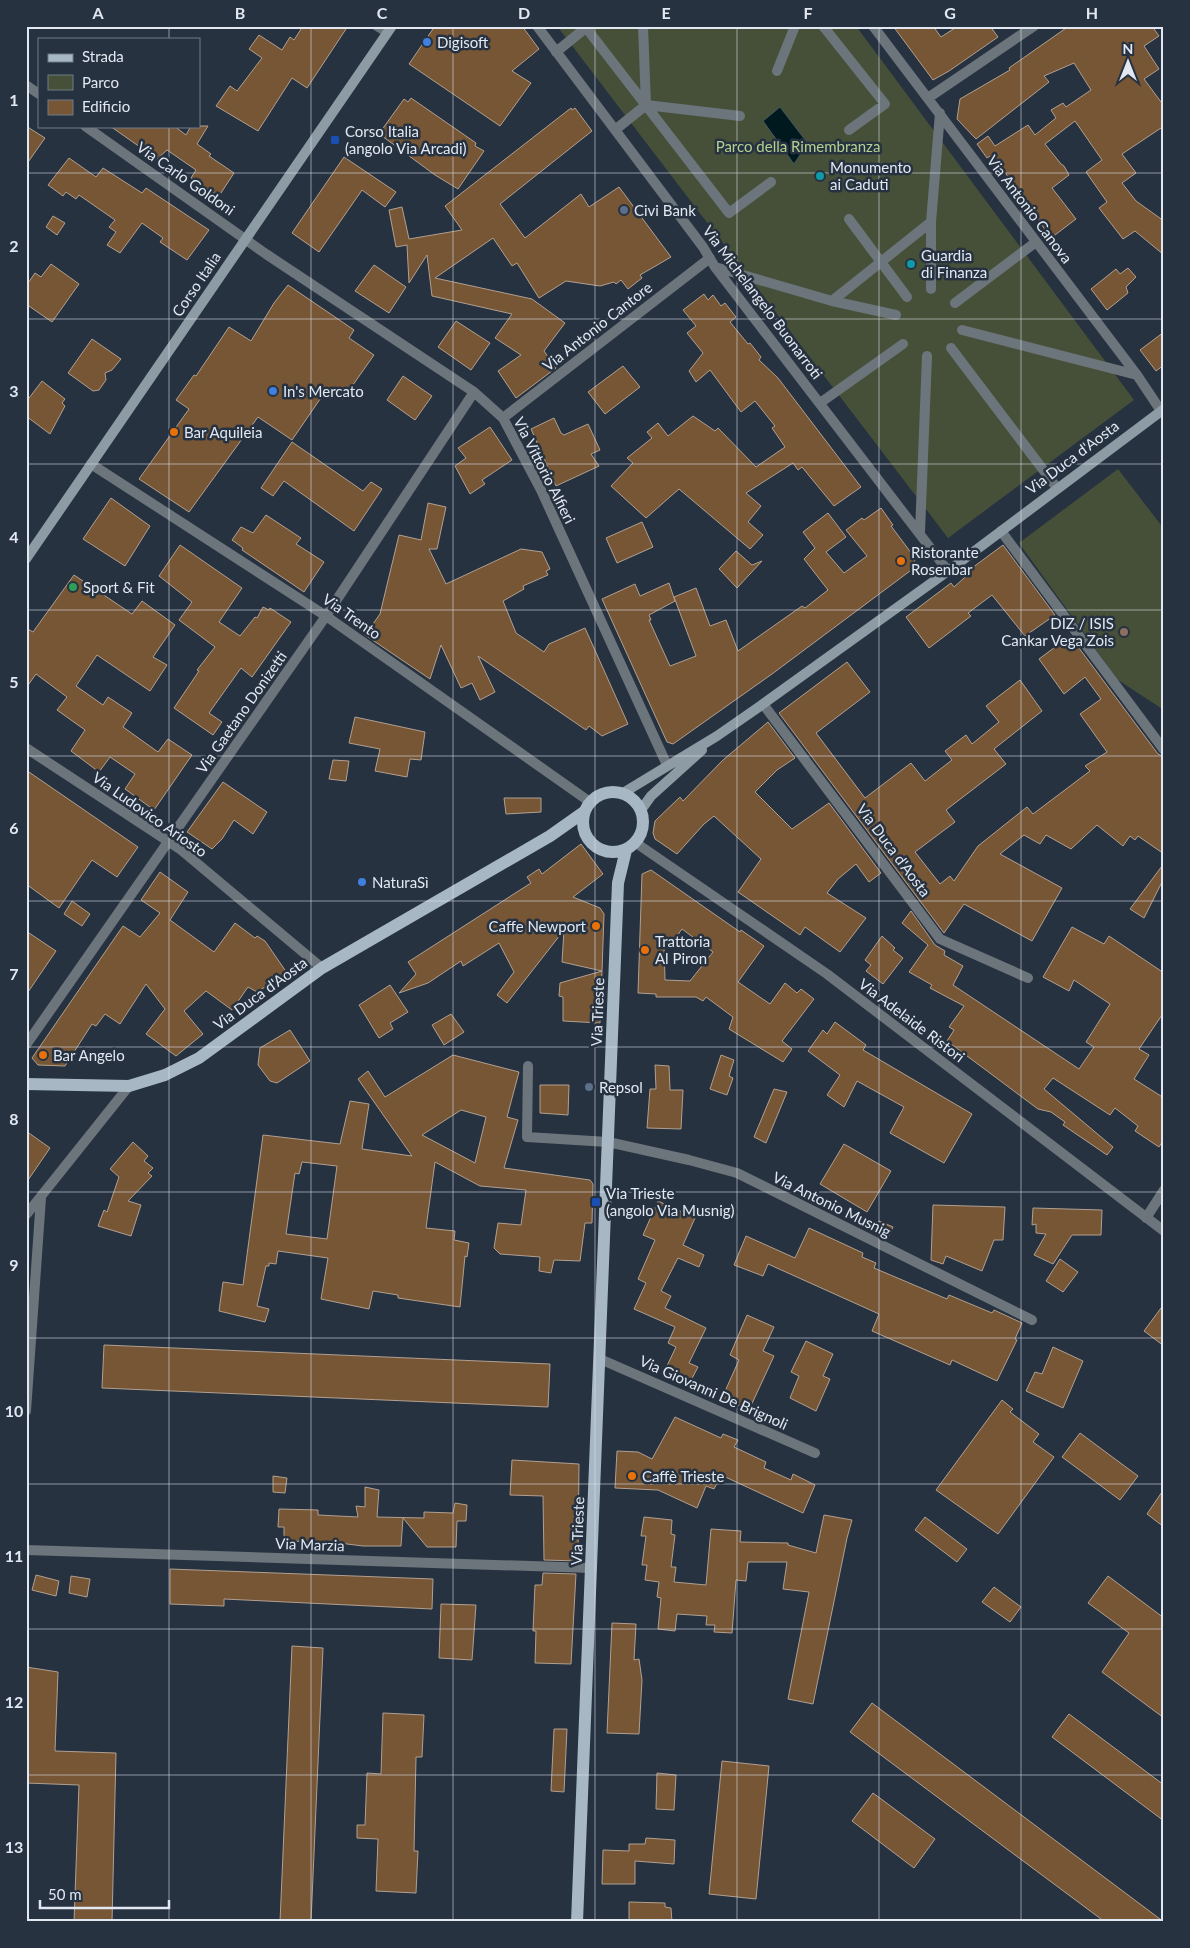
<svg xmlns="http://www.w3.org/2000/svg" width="1190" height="1948" viewBox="0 0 1190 1948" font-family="Lato,sans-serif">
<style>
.green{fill:#465038}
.water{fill:#00191e;stroke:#44575e}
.building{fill:#775636;stroke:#b1a090;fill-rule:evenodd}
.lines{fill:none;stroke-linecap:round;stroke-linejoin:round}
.lane{stroke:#6c757b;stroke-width:10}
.street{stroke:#6c757b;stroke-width:10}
.secondary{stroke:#8d9ba4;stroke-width:10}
.primary{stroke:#a7b8c4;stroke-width:12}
.grid{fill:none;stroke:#e1e8f2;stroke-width:1;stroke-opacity:0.55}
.shop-dot{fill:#3f7fe0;stroke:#273241;stroke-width:2}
.transit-dot{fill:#1a4fb4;stroke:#273241;stroke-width:2}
.culture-dot{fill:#0f9aa8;stroke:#273241;stroke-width:2}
.service-dot{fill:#5c6f8a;stroke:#273241;stroke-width:2}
.food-dot{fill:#e8710a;stroke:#273241;stroke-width:2}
.leisure-dot{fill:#2e9e5b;stroke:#273241;stroke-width:2}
.education-dot{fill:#8d6e63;stroke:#273241;stroke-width:2}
.labels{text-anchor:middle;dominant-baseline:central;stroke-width:5;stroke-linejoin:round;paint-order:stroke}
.poi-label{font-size:15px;fill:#e1e8f2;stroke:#273241;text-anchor:start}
.park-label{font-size:15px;fill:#b4d18f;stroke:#273241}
.street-label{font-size:15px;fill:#e1e8f2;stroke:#273241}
.neatline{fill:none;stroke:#e1e8f2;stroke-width:2}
.grid-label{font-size:16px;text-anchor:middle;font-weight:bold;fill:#e1e8f2}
</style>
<rect width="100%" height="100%" fill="#273241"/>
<path class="green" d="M557,26h299l278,374 -186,138z
M1118,469l46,60 -2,53 2,3v125l-46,-30 -99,-137z"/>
<path class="water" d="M780,107l32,42 -12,6 -6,9 -31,-43z"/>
<path class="building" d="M303,26h45l-41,62 -15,-10 -34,53 -42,-25 14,-20 7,5 25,-33 -13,-9 10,-14 23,15 8,-13 4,3z
M435,26h87l17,23 -27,22 19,12 -31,43 -91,-62z
M893,26h40l8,11 17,-11h32l8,11 -49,34 -16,9z
M1069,26h83l7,10 -15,10 15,23 -15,10 20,27v20l-42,28 14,19 -14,10 14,18 28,20v34l-29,-24 -12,8 -24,-31 8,-6 -21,-30 16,-12 -27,-39 -30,23 16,20 3,2 5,9 -17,13 24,31 -25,19 -52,-74 -1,1 -8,-9 -3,2 -10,-14 11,-8 7,10 33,-21 7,10 21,-17 -5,-8 12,-7 3,4 25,-17 -17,-27 -30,13 5,6 -73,57 -19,-20 3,-20 50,-29 -1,-2z
M411,98l65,45 -1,3 9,5 -26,38 -23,-14 -53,-39 2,-3 -3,-2 23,-32 4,3z
M571,108l1,2 3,-2 17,23 -92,73 25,34 56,-44 8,13 30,-20 52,70 -31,18 2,3 -14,11 -7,-9 -5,4 -2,-2 -14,4 -34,-5 -27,17 -22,-35 -5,3 -19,-28 -58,40 97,21 33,24 -21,28 12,17 -40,30 -18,-27 23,-16 -26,-17 17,-24 -80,-18 -5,-41 -18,28 -2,-38 -11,2 -7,-37 13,-3 7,32 53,-9 -17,-24z
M26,126l19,12 -19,27z
M110,126h64l12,9 5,-9h17l-11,18 14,10 -2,2 25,17 -15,23 -28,-18 5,-8 -29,-20 -10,9z
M344,157l52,35 -11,15 -23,-17 -43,62 -27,-19z
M69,158l27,19 7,-9 39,25 4,-5 63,42 -22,30 -27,-18 3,-4 -21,-15 -22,30 -13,-8 9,-13 -7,-5 6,-7 -36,-25 -3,4 -10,-7 -3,4 -15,-11z
M53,216l12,7 -8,12 -11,-8z
M51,264l28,20 -27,38 -26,-18v-18l9,-13 6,4z
M374,265l32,22 -17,26 -34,-22z
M1128,268l8,9 -10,10 2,6 -21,17 -16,-21 25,-20 4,5z
M288,285l66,45 -5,8 25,17 -31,44 -16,-10 -35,51 -34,-23 -69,95 -50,-33 50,-70 -13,-9 18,-25 2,1 33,-49 22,14 23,-38z
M704,294l4,6 5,-5 8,11 4,-3 11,14 -6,5 18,22 2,-1 11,14 -2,3 19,18 83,109 -27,19 -32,-39 -4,3 -5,-7 -47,30 15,13 -13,16 15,13 -13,14 -71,-60 -33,29 -35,-32 22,-23 -6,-5 25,-20 -5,-6 11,-9 10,13 25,-20 22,15 3,-3 38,39 29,-20 -13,-19 3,-2 -20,-25 -14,11 -31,-42 -14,12 -7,-11 14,-18 -16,-20 9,-7 -13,-16z
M456,321l34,22 -19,27 -33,-23z
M1164,332v33l-8,6 -16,-21z
M92,339l29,20 -9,11 -7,3 1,7 -7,10 -6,1 -25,-18z
M623,366l17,21 -35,27 -17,-22z
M403,376l29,20 -17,24 -28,-20z
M42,381l23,18 -3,4 3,3 -15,28 -24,-18v-14z
M554,418l7,15 3,2 24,-11 12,26 -9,4 8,12 -43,20 -25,-57z
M490,427l22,33 -30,20 3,4 -15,10 -15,-28 11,-8 -8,-10z
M292,442l71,49 8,-9 11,7 -28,42 -70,-50 -11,15 -12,-8z
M111,498l39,28 -25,40 -42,-27z
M428,503l18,4 -9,42h-8l17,35 75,-35 21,3 8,17 -4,2 2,4 -25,11 1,3 -21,12 13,32 28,19 5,-8 36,-16 43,96 -26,12 -13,-10 -3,4 -108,-74 17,36 -15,8 -8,-17 -11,5 -20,-43 -11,34 -65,-44 15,-21 19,-79 22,5z
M881,508l12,17 -2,1 24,32 -1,10 -142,106 -99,70 -6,-2 -65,-143 33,-15 5,12 29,-13 6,18 -26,14 2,5h-2l21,46 26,-10 -22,-59 22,-9 14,38 16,-6 12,31 64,-45 3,2 23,-18 -24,-31 11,-11 -12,-16 25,-19 18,24 -20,15 18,21 23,-17 -21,-26 16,-12 2,2z
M266,515l35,23 -5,6 28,18 -20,30 -62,-42 1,-2 -11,-8 9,-13 12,6z
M642,522l11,25 -36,16 -11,-25z
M180,545l62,43 -23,34 21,14 15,-19 2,1 6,-11 6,3 1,-2 21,14 -39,55 -11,-9 -32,45 13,9 -9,13 -39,-27 25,-37 -2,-1 18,-23 -36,-27 13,-18 -33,-26z
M1003,545l52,70 -30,21 -33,-41 -24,18 3,3 -42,32 -23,-31 45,-34 3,4 19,-17 -1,-2z
M736,551l16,14 10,-4 -25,27 -18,-19z
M74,575l58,39 10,-13 33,24 -22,32 14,8 -17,26 -53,-36 -21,31 27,19 5,-8 24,16 -9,14 35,25 10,-13 24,16 -38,55 -29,-21 10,-15 -25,-17 -11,15 -28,-21 14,-21 -28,-20 10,-13 -31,-23 -10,14v-60l7,4z
M1070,636l88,118 6,3v97l-26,-18 -3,4 -5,-4 -7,10 -26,-21 -26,24 -25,-14 -6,9 -16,-9 -24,19 62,34 -30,53 -68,-37 -20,29 -165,-220 68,-51 23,30 -54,41 49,65 46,-35 14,18 27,-21 -7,-9 21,-16 6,9 27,-22 -13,-16 34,-26 22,31 -48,38 12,15 -60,46 9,12 -40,30 25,32 10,-8 4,5 24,-35 49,-39 6,7 57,-43 -5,-5 22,-14 -27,-38 21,-15 -16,-22 -21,17 -25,-35z
M355,717l70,15 -4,28 -11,-1 -3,18 -32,-6 5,-22 -31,-6z
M768,722l27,36 -18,12 -22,22 37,37 37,-26 52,70 -12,9 -13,-18 -18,15 -11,14 39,25 -26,34 -35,-25 -5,8 -62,-43 23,-33 -47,-43 -10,8 -27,30 -22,-15 -2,-6 2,-12 25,-24 3,4 40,-41z
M333,760l16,1 -3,20 -17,-2z
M26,770l112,77 -21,30 -25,-17 -33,48 -33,-24z
M223,782l44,30 -14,22 -19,-14 -12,19 -10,10 -25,-17z
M504,798h37v14l-35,2z
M581,844l22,30 -30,23 27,11 4,6 -2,57 -40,-9 2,-32 -57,73 -10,-8 17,-23 -15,-29 -36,23 -2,-5 -33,22 -29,10 17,-19 -8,-12 123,-79 -4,-6 12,-8 3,5z
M1162,866l2,12 -20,40 -14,-9z
M651,870l89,62 1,-2 23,16 -26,36 32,22 15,-21 12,10 4,-4 13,10 -32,42 10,8 -9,13 -54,-33 4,-12 -27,-20 -3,4 -7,-4h-40v-3l-18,-1 4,-119zM682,929l31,23 -23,29 -25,-1 -1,-37h8z
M160,872l28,20 -18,28 44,32 21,-29 20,15 2,-2 8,5 22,32 -30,19 -9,-5 -16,23 -26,-19 -22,20 19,23 -27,22 -30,-22 19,-25 -19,-25 -26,40 -15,-10 -9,12 -4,-2 -27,42 -27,-1 -6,-7 91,-132 17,11 20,-24 -19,-13z
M72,901l18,13 -8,12 -18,-12z
M911,911l24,34 10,6 -1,4 19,11 -10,19 126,84 15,-22 -8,-5 24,-38 -36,-24 -5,11 -26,-14 29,-50 32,17 5,-8 55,37v39l-25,37 10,6 -15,24 30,19v41l-5,8 -24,-16 3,-5 -23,-18 -5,7 -57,-37 -9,11 69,58 -6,8 -44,-30 2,-3 -14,-10 -13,-3 -91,-68 7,-11 -5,-3 15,-21 -34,-18 2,-3 -23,-13 19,-27 -26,-22z
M26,931l30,20 -30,44z
M882,936l13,12 -2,2 10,8 -20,26 -17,-13 5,-6 -6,-5z
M602,971l-2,52 -37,-2v-24l-4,-1 1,-13z
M390,985l18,27 -18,11 3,6 -14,9 -20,-33z
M451,1014l13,18 -20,13 -12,-20z
M835,1022l31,23 -3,5 109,64 -28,49 -54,-30 14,-26 -47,-26 -13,26 -17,-12 13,-20 -32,-24 15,-21 4,4z
M290,1030l20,31 -33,22 -7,-2 -12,-16 2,-17z
M453,1055l66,17 -12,45 11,3 -14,48 86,12 3,4 -1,39h-7l-5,38 -26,-1 -3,13 -12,-2 1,-14 -40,-3 -6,-6 4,-25 23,2 5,-35 -46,-4 -45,-24 -9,66 29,3 -1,9 15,3 -2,14 -2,-1 -5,51 -62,-9v-3l-25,-4 -4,18 -48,-10 7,-41 -50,-7 -2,13 -7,-1v3h-3l-9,40 12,3 -4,13 -46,-11 4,-29 20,3 20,-150 77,9 10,-43 19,3 -7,45 50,7 -54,-77 10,-8 17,26zM461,1110l25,7 -11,46 -53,-28zM302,1162l35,4 -10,73 -41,-5 9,-61 4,1z
M721,1055l13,5 -5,16 4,2 -6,17 -17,-6z
M655,1065l14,1 1,24h13l-2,39 -34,-1 3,-39h6z
M540,1085h29l-1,30 -28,-2z
M774,1089l13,3 -21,51 -12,-6z
M26,1131l24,17 -24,35z
M133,1142l15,14 -4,5 9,7 -5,5 4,3 -24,25 13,4 -10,31 -33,-10 6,-16 3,2 12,-35 -9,-8z
M844,1144l47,27 -24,41 -47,-28z
M658,1201l37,17 -12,27 21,10 -5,12 -21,-9 -17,33 10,5 -6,12 41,20 -17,35 9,4 -9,17 -25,-12 12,-25 -8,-4 7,-16 -41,-18 12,-26 -8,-4 17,-39 -12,-5z
M933,1205l72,2 -2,33h-9l-12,31 -36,-15 -3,8 -12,-4z
M1033,1208l69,2 -1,25h-29l-19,29 -19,-9 12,-21 -10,-1v-9l-4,1z
M879,1221l14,6 -6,13 -13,-7z
M809,1228l54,25 -1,4 14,6 -2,5 73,31 2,-4 43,18 2,-3 28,13 -7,16 2,1 -20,41 -45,-21 -2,5 -78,-34 7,-17 -111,-50 -5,12 -29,-11 12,-29 49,22z
M1060,1259l18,13 -15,20 -17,-11z
M1164,1304v42l-20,-15z
M747,1315l27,12 -11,24 11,5 -25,54 -27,-12 17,-38 -9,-5z
M806,1341l27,13 -10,22 7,3 -14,32 -26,-13 9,-22 -8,-4z
M104,1345l446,19 -2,43 -446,-19z
M1053,1347l30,14 -20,47 -37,-17 9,-19 7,2z
M1002,1400l11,9 -3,3 29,22 -6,8 21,15 -56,77 -62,-44z
M675,1417l46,21 2,-4 15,6 -4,7 32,15 -2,6 27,12 2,-6 22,11 -12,28 -82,-38 -7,14 -8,-3 -9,22 -39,-18 -43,-2 2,-37 21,1 14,7z
M1080,1433l58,43 -18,24 -58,-43z
M512,1460l67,4 -1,97 -34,-1 -1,-64 -33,-1z
M273,1476l14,2 -2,15 -12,-1z
M365,1487l14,3 -2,27 47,1v-6l29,1 2,-10 12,2 -1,16h-9l-1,26h-29l-24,-29 -2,28h-38l-32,-4 -47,-1v-14h-6l1,-18 39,1v5l40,2 -2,-11 9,1z
M1164,1489v38l-17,-13z
M824,1515l28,5 -5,18 -34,166 -25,-5 21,-107 -26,-3 4,-27h-39l-2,19 -10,-1 -4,53 -18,-1 1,-7h-9l1,-9 -30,-2 -2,17 -17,-2 3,-31 -4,-1 2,-15 -14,-2 2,-15h-5l4,-29h-5l3,-19 28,3 -1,14 4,1 -4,32h5l-2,15 32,3 5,-56 30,2 -1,11 48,1v2l28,8z
M925,1517l42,32 -10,13 -42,-32z
M170,1569l263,10 -1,30 -208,-10v7l-54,-2z
M543,1573l33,1 -5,90 -36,-1 1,-32h-3l2,-46h7z
M36,1575l23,6 -3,15 -24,-6z
M71,1576l19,3 -3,18 -18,-4z
M1108,1576l56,42v100l-62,-46 27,-39 -41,-30z
M994,1587l27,20 -11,15 -28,-20z
M441,1604l35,1 -4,55 -33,-2z
M612,1623l24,1 -2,36 5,-1 3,21 -3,54 -32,-1z
M292,1646l31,2 -12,274h-31z
M26,1667l32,5 -3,79 61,2 -4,169h-38l5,-137 -53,-2z
M872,1703l292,219h-59l-255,-190z
M383,1713l41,2 -2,42h-6l-2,94h4l-2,42 -40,-2 2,-52 -21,-1v-13h8l2,-52 14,1z
M1069,1714l95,71v36l-112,-84z
M554,1729h13l-3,63 -13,-1z
M722,1761l47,5 -13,133 -47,-5z
M657,1773l19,2 -2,35 -18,-1z
M873,1793l62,46 -21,29 -62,-47z
M646,1838l29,2 -1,24 -39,-3v23h-33l1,-34 26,1v-7h16z
M629,1902l36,1v4l6,1 1,14h-43z"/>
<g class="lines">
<path class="lane" d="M528,1066l-1,71 81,5"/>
<path class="street" d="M377,26l10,6
M537,26l166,221 12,20 233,304
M643,26l3,79 94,11
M823,26l62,78 -36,26
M873,26l264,349 24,36
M587,29l142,184 42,-31
M556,52l32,-26
M777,71l18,-45
M26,85l13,9
M928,98l106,-72
M85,126l181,128 208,138 29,26 38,72 126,275
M615,130l31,-25
M849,219l58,78
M715,267l117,34 64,14
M931,289v-67l9,-109
M832,301l99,-79
M955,303l81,-61
M962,330l175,45
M951,348l106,140
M820,403l83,-59
M503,418l207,-160
M91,464l235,152 264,186
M1001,531l163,219
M920,532l7,-176
M763,704l177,235 88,39
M26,748l154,101 142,119
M636,843l191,131 337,257
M26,1045l300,-429 148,-224
M608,1142l81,18 48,13 295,147
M26,1215l103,-129
M1146,1218l18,-28
M600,1359l215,94
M26,1411l15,-213
M26,1550l566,18"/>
<path class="secondary" d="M26,559l366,-533
M623,793l94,-57 46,-32 185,-133 216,-162
M641,810l10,-14 51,-46"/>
<path class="primary" d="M583 822a30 30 0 1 1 60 0a30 30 0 1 1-60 0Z
M26,1084l103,2 36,-11 34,-17 123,-90 228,-132 34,-24
M577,1922l41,-1039 8,-33"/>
</g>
<path class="grid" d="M169,26v13M311,26v1896M453,26v1896M595,26v1896M737,26v1896M879,26v1896M1021,26v1896M169,126v1796M26,173h1138M26,319h1138M26,464h1138M26,610h1138M26,756h1138M26,901h1138M26,1047h1138M26,1192h1138M26,1338h1138M26,1484h1138M26,1629h1138M26,1775h1138"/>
<g class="shop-dot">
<circle cx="427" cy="42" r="5"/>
<circle cx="273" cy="391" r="5"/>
<circle cx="362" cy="882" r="5"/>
</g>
<g class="transit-dot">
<rect x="330" y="135" width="10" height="10" rx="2.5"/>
<rect x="591" y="1197" width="10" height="10" rx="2.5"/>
</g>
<g class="culture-dot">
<circle cx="820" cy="176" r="5"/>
<circle cx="911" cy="264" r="5"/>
</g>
<g class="service-dot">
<circle cx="624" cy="210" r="5"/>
<circle cx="589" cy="1087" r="5"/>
</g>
<g class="food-dot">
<circle cx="174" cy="432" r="5"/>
<circle cx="901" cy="561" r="5"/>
<circle cx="596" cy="926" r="5"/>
<circle cx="645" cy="950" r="5"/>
<circle cx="43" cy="1055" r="5"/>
<circle cx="632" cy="1476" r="5"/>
</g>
<circle class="leisure-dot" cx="73" cy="587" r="5"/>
<circle class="education-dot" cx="1124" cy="632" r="5"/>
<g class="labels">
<g class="poi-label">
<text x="437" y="42">Digisoft</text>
<text x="345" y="131">Corso Italia<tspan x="345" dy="17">(angolo Via Arcadi)</tspan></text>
<text x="830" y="167">Monumento<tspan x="830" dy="17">ai Caduti</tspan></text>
<text x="634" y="210">Civi Bank</text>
<text x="921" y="255">Guardia<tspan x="921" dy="17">di Finanza</tspan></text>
<text x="283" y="391">In's Mercato</text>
<text x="184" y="432">Bar Aquileia</text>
<text x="911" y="552">Ristorante<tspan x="911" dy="17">Rosenbar</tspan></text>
<text x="83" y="587">Sport &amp; Fit</text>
<text x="1114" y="623" text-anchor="end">DIZ / ISIS<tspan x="1114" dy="17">Cankar Vega Zois</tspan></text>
<text x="372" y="882">NaturaSì</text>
<text x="586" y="926" text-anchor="end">Caffe Newport</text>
<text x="655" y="941">Trattoria<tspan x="655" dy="17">Al Piron</tspan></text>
<text x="53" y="1055">Bar Angelo</text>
<text x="599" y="1087">Repsol</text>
<text x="606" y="1193">Via Trieste<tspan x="606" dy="17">(angolo Via Musnig)</tspan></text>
<text x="642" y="1476">Caffè Trieste</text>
</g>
<g class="park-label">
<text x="798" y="146">Parco della Rimembranza</text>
</g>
<g class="street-label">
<text transform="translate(186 178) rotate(35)">Via Carlo Goldoni</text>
<text transform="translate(1030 209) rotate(53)">Via Antonio Canova</text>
<text transform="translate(196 284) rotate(-56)">Corso Italia</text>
<text transform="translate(763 302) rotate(53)">Via Michelangelo Buonarroti</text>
<text transform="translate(597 326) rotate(-38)">Via Antonio Cantore</text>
<text transform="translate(1072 457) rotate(-37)">Via Duca d'Aosta</text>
<text transform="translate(545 470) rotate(63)">Via Vittorio Alfieri</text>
<text transform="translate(352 616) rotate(35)">Via Trento</text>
<text transform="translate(241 712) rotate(-55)">Via Gaetano Donizetti</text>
<text transform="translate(150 814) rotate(35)">Via Ludovico Ariosto</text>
<text transform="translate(894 850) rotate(53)">Via Duca d'Aosta</text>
<text transform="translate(260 993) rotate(-36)">Via Duca d'Aosta</text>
<text transform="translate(597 1012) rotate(-88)">Via Trieste</text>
<text transform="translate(912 1020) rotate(37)">Via Adelaide Ristori</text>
<text transform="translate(832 1204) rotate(26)">Via Antonio Musnig</text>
<text transform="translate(714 1392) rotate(24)">Via Giovanni De Brignoli</text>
<text transform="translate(577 1531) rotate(-88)">Via Trieste</text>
<text transform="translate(310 1544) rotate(2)">Via Marzia</text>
</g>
</g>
<rect width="1190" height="1948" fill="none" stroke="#273241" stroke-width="55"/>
<rect x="38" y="38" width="162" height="90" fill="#273241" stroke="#717b88"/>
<rect x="48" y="54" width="25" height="8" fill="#a7b8c4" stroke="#717b88"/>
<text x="82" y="62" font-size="15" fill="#e1e8f2">Strada</text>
<rect x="48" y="75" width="25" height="15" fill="#465038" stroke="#717b88"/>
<text x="82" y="88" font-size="15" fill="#e1e8f2">Parco</text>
<rect x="48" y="100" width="25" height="15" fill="#775636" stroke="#717b88"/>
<text x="82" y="112" font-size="15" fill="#e1e8f2">Edificio</text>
<g transform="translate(1128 62)" stroke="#273241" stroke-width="4" paint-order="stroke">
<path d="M0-4L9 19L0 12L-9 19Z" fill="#e1e8f2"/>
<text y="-8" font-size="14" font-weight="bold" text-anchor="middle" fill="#e1e8f2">N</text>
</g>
<path d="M40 1900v8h129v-8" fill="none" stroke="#e1e8f2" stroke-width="2.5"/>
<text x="48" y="1900" font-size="15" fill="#e1e8f2" stroke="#273241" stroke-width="4" paint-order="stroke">50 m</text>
<rect x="28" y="28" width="1134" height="1892" class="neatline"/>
<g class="grid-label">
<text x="98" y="19">A</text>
<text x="240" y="19">B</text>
<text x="382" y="19">C</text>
<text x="524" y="19">D</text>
<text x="666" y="19">E</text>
<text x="808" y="19">F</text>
<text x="950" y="19">G</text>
<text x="1092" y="19">H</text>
<text x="14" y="106">1</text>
<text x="14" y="252">2</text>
<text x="14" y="397">3</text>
<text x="14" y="543">4</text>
<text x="14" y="688">5</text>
<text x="14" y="834">6</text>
<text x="14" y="980">7</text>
<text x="14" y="1125">8</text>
<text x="14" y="1271">9</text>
<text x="14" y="1417">10</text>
<text x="14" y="1562">11</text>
<text x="14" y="1708">12</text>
<text x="14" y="1853">13</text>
</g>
</svg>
